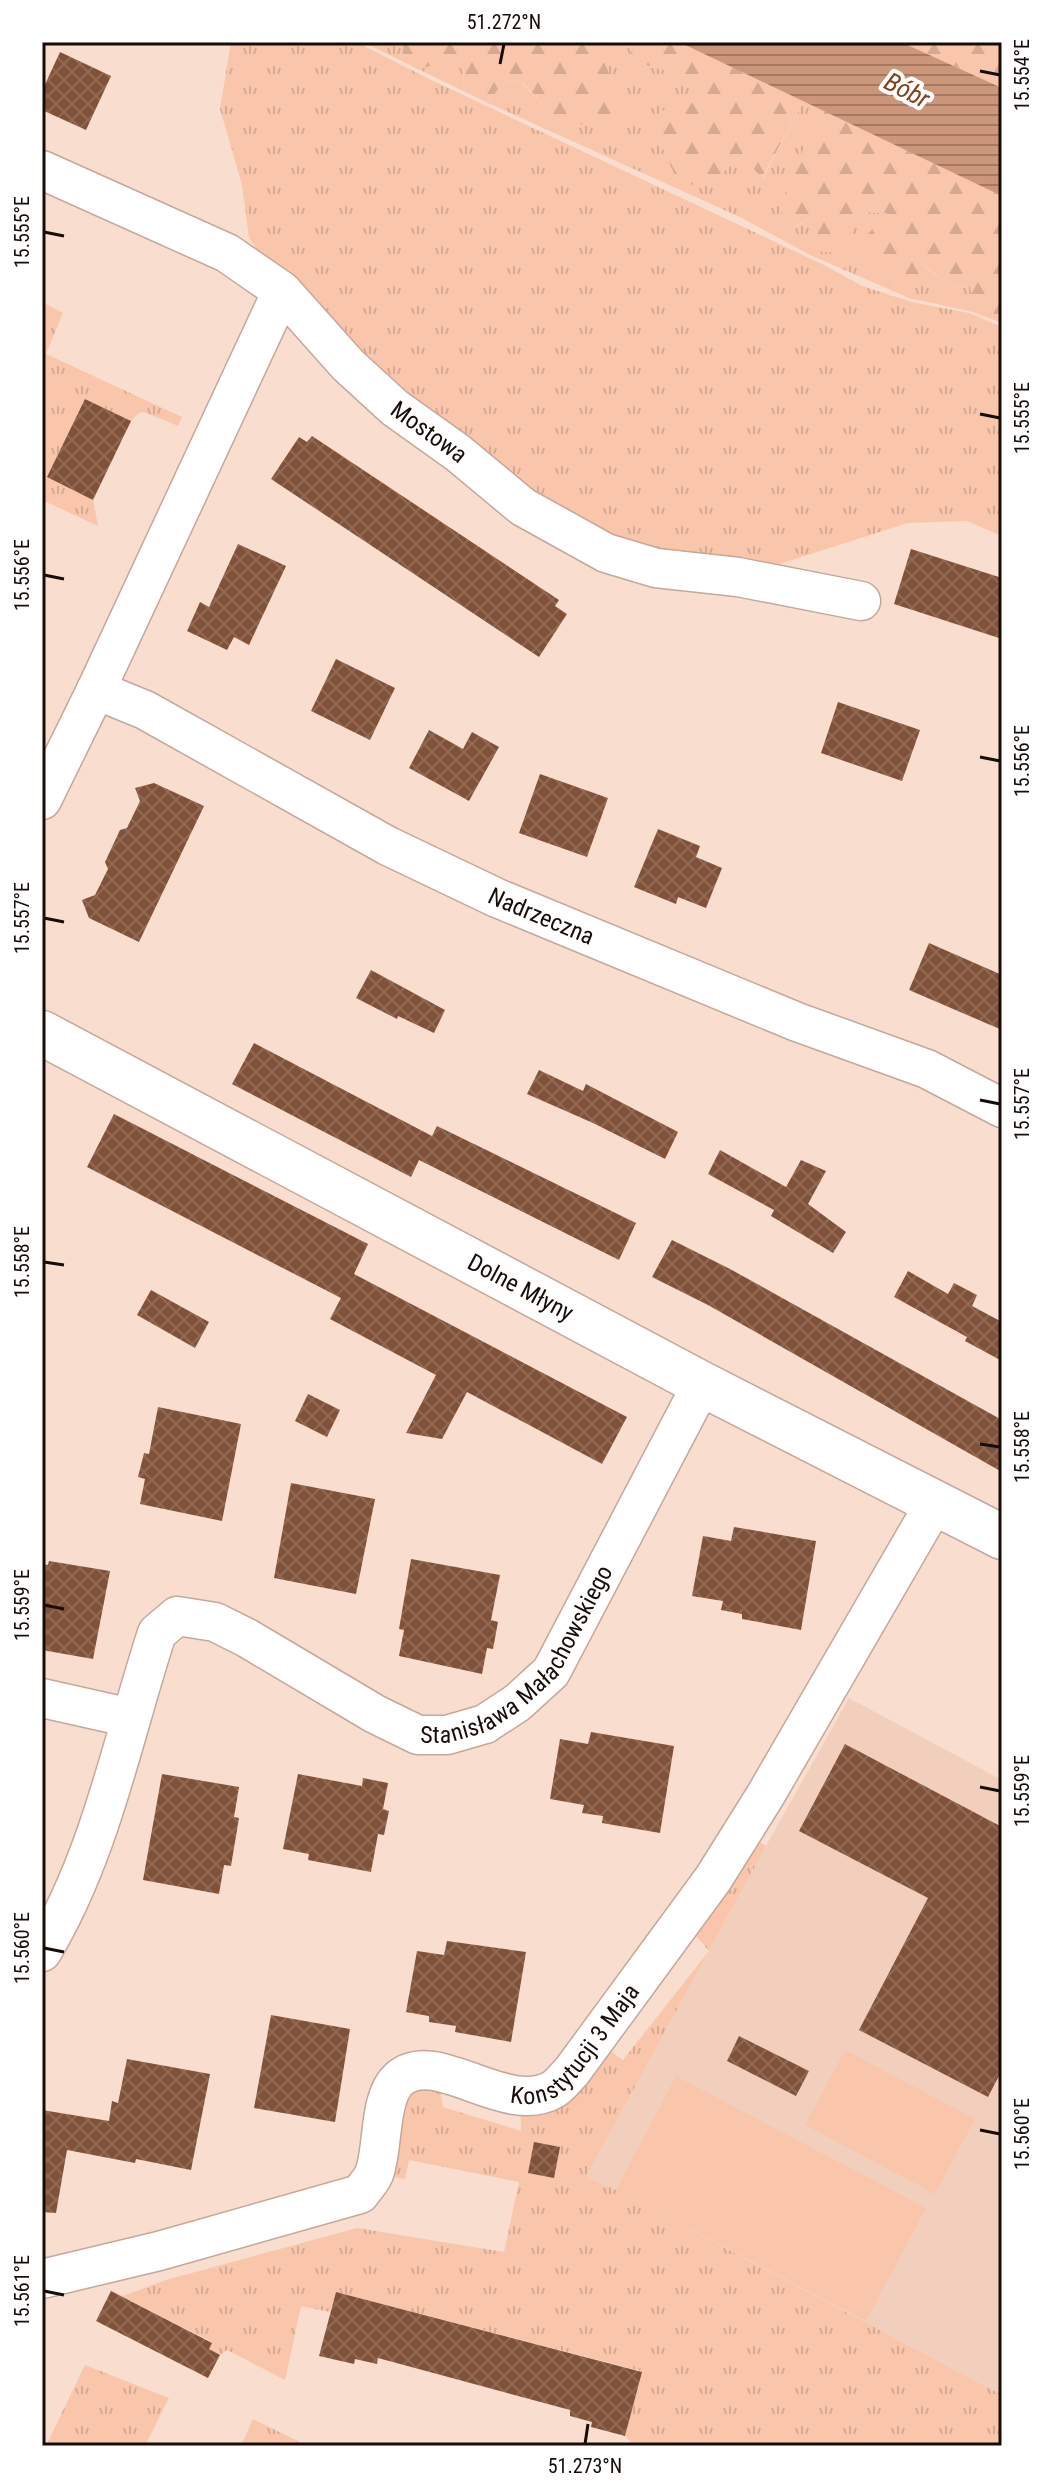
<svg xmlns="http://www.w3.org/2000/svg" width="1044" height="2488" viewBox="0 0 1044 2488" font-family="'Roboto Condensed',sans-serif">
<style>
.built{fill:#f2cfbd}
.grass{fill:url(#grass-tufts)}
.forest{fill:url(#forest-firs)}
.pitch{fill:#f9c6ac}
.water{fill:url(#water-rules)}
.building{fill:url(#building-cross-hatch)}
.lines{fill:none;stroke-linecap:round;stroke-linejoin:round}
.minor-casing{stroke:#c3a89b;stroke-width:41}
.tertiary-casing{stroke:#c3a89b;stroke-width:47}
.minor{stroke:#fff;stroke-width:38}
.tertiary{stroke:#fff;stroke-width:44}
.ticks{fill:none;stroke:#160d08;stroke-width:3}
.labels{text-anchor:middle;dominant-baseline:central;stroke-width:8;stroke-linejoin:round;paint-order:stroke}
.street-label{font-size:24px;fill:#160d08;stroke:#fff}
.water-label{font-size:26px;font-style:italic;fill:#844119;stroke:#fff}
.neatline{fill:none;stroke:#160d08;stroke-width:3}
.ticks-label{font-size:20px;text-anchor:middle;fill:#160d08}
</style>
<defs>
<pattern id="grass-tufts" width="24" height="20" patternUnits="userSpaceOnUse" patternTransform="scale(2)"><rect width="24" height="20" fill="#f9c6ac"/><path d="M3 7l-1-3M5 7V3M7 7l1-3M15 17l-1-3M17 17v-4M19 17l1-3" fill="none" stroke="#d5a992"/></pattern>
<pattern id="forest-firs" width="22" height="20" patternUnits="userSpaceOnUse" patternTransform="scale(2)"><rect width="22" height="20" fill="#f9c6ac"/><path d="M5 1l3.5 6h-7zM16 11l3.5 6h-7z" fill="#d5a992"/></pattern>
<pattern id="water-rules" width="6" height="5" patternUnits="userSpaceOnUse" patternTransform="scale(2)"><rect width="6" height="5" fill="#cb967a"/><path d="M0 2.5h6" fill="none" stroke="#a47962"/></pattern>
<pattern id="building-cross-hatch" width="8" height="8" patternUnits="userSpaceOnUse" patternTransform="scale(2)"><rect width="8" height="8" fill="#815138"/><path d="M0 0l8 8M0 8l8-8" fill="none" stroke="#8f6a57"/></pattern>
</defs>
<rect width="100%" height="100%" fill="#f9ddcf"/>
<path class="built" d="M849,1698l153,82v615l-386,-205 -30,-13 180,-331z"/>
<path class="grass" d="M231,42h125l71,36 397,187 38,21 50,16 57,11 33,14v209l-35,-15 -59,2 -170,54 -215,-70 -241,-216 -33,-54 -7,-52 -22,-76z
M363,42h17l4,3 20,-3 -2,15 62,1 -1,33z
M603,42h27l2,19 53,15 17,24 9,82 31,-26 21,22 41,-77 21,10 -23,41 -9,77 16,-11 54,-6 25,1 35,52 28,22 20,-1 2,25 29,9v3l-29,-11 -64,-14 -99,-43 -68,-37 -256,-116 21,-22 15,3 31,32 12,17 24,-11 37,-6 -25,-61z
M42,302l21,11 -17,41 136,63 -4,9 -34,-14 -5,1 -8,8 -46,-22 8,101 5,26 -56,-26z
M743,1831l23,15 -180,331 30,13 386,205v51h-289l-13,-4 -2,4h-63l-10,-10 16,-65 -305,-79 -6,20 -29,-6 -16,74 -58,-30 -7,5 -11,-6 3,-7 -112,-57 23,11 43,-16 191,-52 147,24 15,-70 -110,-22 -4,19 -18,-3 2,-85 48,-19 6,35 78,24 -1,-35 75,-56 28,20 86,-109 -26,-30z
M85,2365l84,33 -24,48h-99z
M253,2419l55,27h-67z"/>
<path class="forest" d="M404,42h199l-2,12 25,61 -13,26 -24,-20 -24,11 -12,-17 -30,-32 -16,-3 -21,22 -23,-11 1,-33 -47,11 -15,-12z
M630,42h49l125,59 -42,77 -20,-22 -31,26 -31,4 -19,-41 -1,-34 42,-11 -17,-24 -53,-15z
M901,42h101v46z
M825,111l177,85v124l-29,-8 -3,-26 -19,1 -27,-22 -16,28 -26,-14 -24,-34 29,-32 -24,-1 -24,41 -27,-2 -3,-33 -17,11 -13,-21 23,-56z"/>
<path class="pitch" d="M845,2050l130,69 -40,75 -130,-69z
M676,2076l250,132 -60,113 -250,-131z"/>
<path class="water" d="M679,42h222l101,46v108z"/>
<path class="building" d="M60,52l51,24 -25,54 -44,-20v-19z
M85,399l46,22 -38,79 -46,-23z
M312,436l247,164 -4,6 12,8 -28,43 -268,-178 28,-42 8,5z
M238,544l48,22 -37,79 -15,-8 -7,13 -40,-19 13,-29 9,5z
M911,549l91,29v61l-108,-35z
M336,659l59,29 -25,52 -59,-29z
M838,702l82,28 -18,51 -81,-28z
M429,730l34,19 9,-17 27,15 -30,54 -60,-33z
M540,774l68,24 -21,59 -68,-24z
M154,783l50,23 -65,136 -50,-24 -7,-18 13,-5 13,-26 -3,-7 15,-32 7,-2 13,-27 -5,-13z
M658,829l42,17 -4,11 26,11 -16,40 -28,-11 -2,7 -42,-17z
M929,943l73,32v55l-93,-40z
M371,970l74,40 -11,23 -36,-17 -1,3 -41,-21z
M254,1043l178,93 5,-10 199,97 -17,37 -200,-100 -8,17 -179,-93z
M539,1070l44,21 3,-7 92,48 -13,27 -72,-36 -66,-29z
M114,1114l254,130 -14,30 273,143 -25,47 -135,-72 -25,47 -36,-6 30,-58 -106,-56 11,-21 -254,-131z
M720,1150l66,37 15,-27 25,11 -18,33 38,28 -13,21 -62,-37 3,-6 -66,-36z
M672,1240l58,29 272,151v52l-294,-167 -56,-28z
M908,1271l40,23 6,-11 23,12 -5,11 30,16v39l-37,-20 2,-4 -73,-40z
M151,1290l58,32 -14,26 -58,-33z
M308,1394l32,16 -13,27 -32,-16z
M158,1407l83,17 -19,97 -82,-17 5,-25 -7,-2 6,-24 5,1z
M291,1483l84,16 -19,95 -82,-16z
M734,1527l82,14 -15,89 -59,-11v-5l-21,-4 2,-9 -31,-5 11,-60 28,5z
M411,1559l89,16 -9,45 7,2 -5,27 -6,-1 -5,26 -83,-18 5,-26 -5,-1z
M49,1561l61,10 -17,88 -51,-9v-86l6,1z
M591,1732l83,14 -14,87 -58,-10 1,-7 -21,-3 2,-8 -34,-6 10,-60 28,5z
M845,1744l157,83v243l-14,27 -129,-67 69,-132 -129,-67z
M162,1774l77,13 -5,30 5,1 -8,48 -7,-1 -5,29 -76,-14z
M298,1774l64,12 1,-8 25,5 -5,26 6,2 -5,24 -6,-1 -7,38 -63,-12 1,-6 -26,-5z
M447,1941l79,11 -15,90 -56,-10 1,-6 -27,-4v-6l-23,-4 11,-61 27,4z
M271,2015l79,14 -15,93 -81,-14z
M739,2036l70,35 -13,25 -69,-35z
M127,2059l83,15 -19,96 -55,-11 -1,4 -68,-13 -11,63 -14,-1v-102l67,11 3,-20 6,2z
M534,2142l26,5 -6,31 -26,-5z
M111,2291l101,52 -3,6 11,6 -12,23 -112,-57z
M336,2292l306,80 -17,64 -34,-9 1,-5 -22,-6v-6l-192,-52 -1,6 -22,-5 -1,5 -35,-8z"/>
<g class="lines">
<g class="minor-casing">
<g id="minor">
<path id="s1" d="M42,170l185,83 55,38 66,74 47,43 63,45 65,54 83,46 50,15 82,9 123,24"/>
<path id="s2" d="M96,690l49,20 243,136 109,52 300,124 130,47 75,39"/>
<path d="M42,800l54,-110 186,-399"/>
<path d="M42,1698l89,20"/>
<path id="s3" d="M42,1952c59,-98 80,-212 115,-319l20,-17 38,6 32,16 128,76 43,21h29l38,-11 32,-21 34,-31 151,-288"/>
<path id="s4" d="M42,2279l117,-28 201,-57c4,-6 11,-13 14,-20 10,-26 4,-76 25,-95 37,-33 107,39 155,10 6,-4 12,-12 18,-18l141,-192 52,-83 170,-293"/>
</g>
</g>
<g class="tertiary-casing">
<g id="tertiary">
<path id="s5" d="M42,1033l660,351 300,153"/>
</g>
</g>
<use href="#minor" class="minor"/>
<use href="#tertiary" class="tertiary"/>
</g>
<path class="ticks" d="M500,64l4,-20M980,71l20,4M44,232l20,4M980,414l20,4M44,575l20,4M980,757l20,4M44,918l20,4M980,1100l20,4M44,1262l20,3M980,1444l20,3M44,1605l20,4M980,1787l20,4M44,1948l20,4M980,2130l20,4M44,2291l20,4M585,2444l3,-20"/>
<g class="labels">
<g class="street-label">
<text stroke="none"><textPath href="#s1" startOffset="474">Mostowa</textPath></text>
<text stroke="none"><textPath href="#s2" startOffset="500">Nadrzeczna</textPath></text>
<text stroke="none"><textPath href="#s5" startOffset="542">Dolne Młyny</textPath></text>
<text stroke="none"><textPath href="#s3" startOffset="774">Stanisława Małachowskiego</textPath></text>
<text stroke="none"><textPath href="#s4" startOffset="658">Konstytucji 3 Maja</textPath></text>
</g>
<g class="water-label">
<text transform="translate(907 90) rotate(27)">Bóbr</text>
</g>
</g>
<rect width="1044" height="2488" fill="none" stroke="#ffffff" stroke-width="88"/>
<rect x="44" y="44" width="956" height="2400" class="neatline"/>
<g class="ticks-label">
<text x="504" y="29">51.272°N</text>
<text transform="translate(1022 75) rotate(-90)" y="7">15.554°E</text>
<text transform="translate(22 232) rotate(-90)" y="7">15.555°E</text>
<text transform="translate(1022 418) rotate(-90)" y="7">15.555°E</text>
<text transform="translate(22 575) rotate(-90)" y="7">15.556°E</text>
<text transform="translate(1022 761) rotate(-90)" y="7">15.556°E</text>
<text transform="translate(22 918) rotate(-90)" y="7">15.557°E</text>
<text transform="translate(1022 1104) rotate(-90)" y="7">15.557°E</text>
<text transform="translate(22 1262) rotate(-90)" y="7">15.558°E</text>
<text transform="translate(1022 1447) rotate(-90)" y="7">15.558°E</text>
<text transform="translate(22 1605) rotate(-90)" y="7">15.559°E</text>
<text transform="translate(1022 1791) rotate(-90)" y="7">15.559°E</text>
<text transform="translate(22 1948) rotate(-90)" y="7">15.560°E</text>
<text transform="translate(1022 2134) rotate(-90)" y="7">15.560°E</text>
<text transform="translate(22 2291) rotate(-90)" y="7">15.561°E</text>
<text x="585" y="2473">51.273°N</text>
</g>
</svg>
